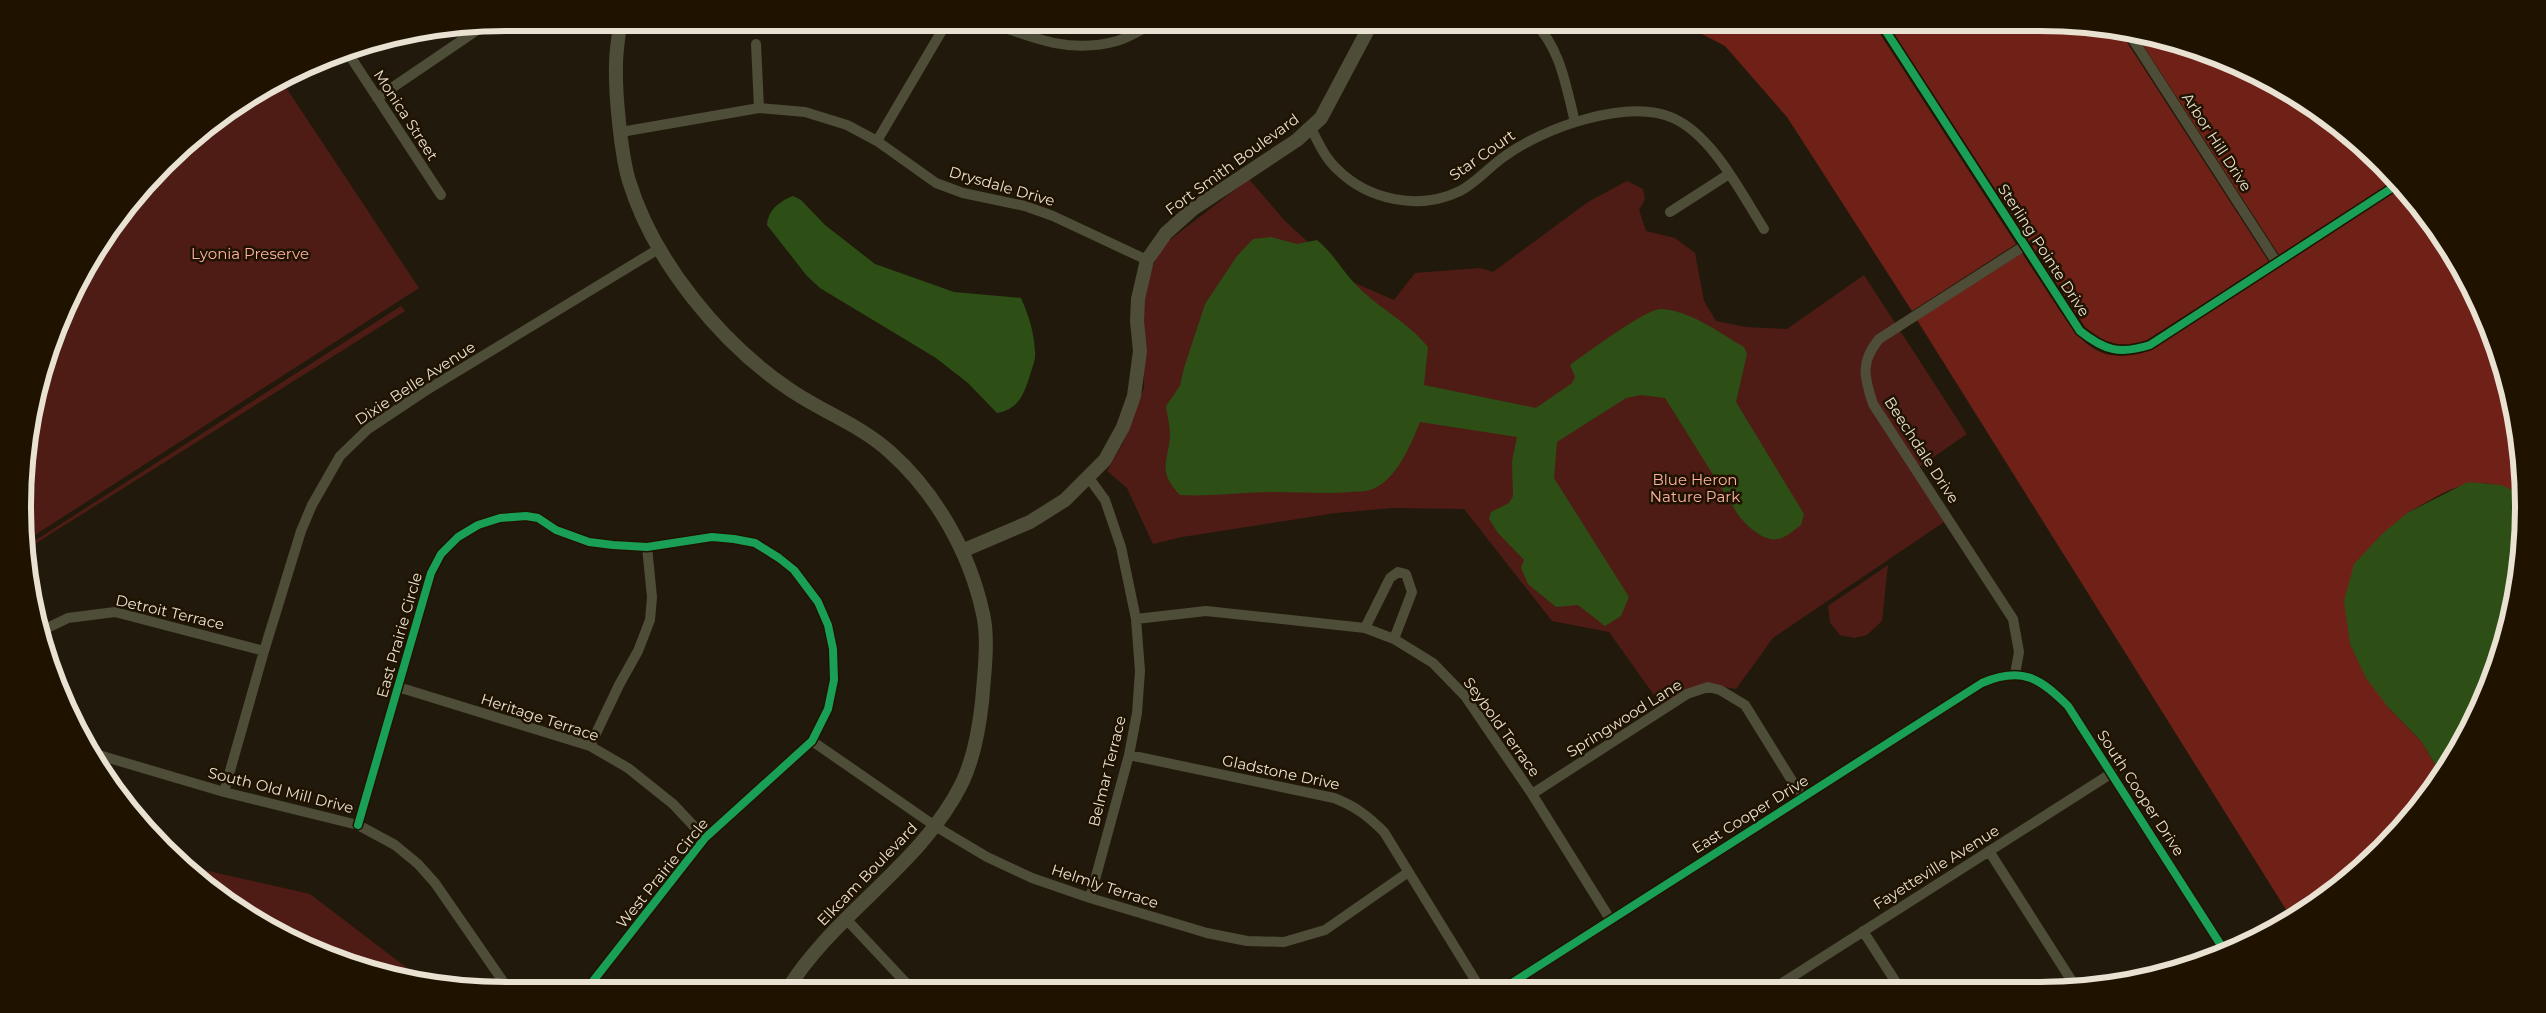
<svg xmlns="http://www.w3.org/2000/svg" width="2546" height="1013" viewBox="0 0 2546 1013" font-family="Montserrat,sans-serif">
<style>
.green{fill:#4e1c15}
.forest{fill:#6f2118}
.water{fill:#2d4f15}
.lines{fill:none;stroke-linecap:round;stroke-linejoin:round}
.minor{stroke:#4e4d38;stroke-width:10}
.tertiary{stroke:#4e4d38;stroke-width:14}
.cycleway-casing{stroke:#1f1300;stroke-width:11}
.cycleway{stroke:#1a9f57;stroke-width:8}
.labels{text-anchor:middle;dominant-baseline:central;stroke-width:5;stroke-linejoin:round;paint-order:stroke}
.street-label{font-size:15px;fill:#e9e1d2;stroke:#1f1300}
.park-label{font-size:15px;fill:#feb1a5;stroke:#1f1300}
.rim{fill:none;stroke:#e9e1d2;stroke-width:6}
</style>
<rect width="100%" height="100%" fill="#211a0c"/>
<path class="green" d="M281,80l138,208 -395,254 3,-99 21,-92 39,-86 55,-77 46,-46 77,-55z
M1249,179l35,41 66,61 44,19 21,-27 65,-5 13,4 95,-70 39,-21 16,8 2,10 -6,11 7,21 29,7 20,15 9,48 12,20 30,6 41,2 77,-54 103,159 -55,38 32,50 -171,116 -37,51 -30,-5 -42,25 -55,-77 -57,-11 -88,-112 -72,-1 -56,5 -154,24 -29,7 -26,-56 -20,-17 16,-28 21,-55 -1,-81 8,-37 11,-24z
M401,306l4,5 -380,239v-3z
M1888,565l-6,56 -15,14 -13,3 -14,-3 -10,-12 -2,-17z
M186,866l124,28 97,74 5,7 -61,-10 -139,-74z"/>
<path class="forest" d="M1681,23h192l143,221 -104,67 -125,-194 -62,-71z
M1887,23h152l84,13 146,226 -122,78c-27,9 -41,4 -62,-13z
M2139,39l56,9 86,39 77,55 36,39 -115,74z
M2401,188l22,24 50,80 34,89 15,94v19c-52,-23 -69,-6 -115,19l-20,193 34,35 21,35 -84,95 -68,45 -373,-596 105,-67c11,17 23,35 34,52 26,40 45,63 96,44z"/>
<path class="water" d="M793,196l8,4 24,25 50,39 79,28 67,6c8,18 13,34 14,54 1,7 -3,16 -5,23 -6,19 -11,34 -33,38l-29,-30 -32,-25 -116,-70 -13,-12 -40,-51c1,-15 13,-24 26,-29z
M1271,237l26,7 20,-4c17,14 26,32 41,47 22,22 50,35 70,60l-4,38 112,23 36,-25 3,-6 -5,-12c14,-10 77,-57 91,-56 28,1 59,24 83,38l3,7 -11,48 68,112 -3,11c-6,4 -11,9 -17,12 -17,9 -36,-10 -45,-21l-74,-118 -24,-3 -15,3 -69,44 -3,36 75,119 -8,19 -16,10 -27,-21 -22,2 -28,-23 -7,-16 3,-8 -26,-27 -9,-14 2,-7 18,-9 4,-7 -1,-35 5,-24 -97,-15c-9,22 -24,60 -50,68 -6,2 -13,1 -19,2 -25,2 -48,0 -72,0 -33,-1 -66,5 -99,3 -24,-25 -11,-33 -10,-61 0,-9 -3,-19 -4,-28l14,-20 4,-18 21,-64 32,-48 16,-17z
M2468,482l33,3 21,9 -3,75 -21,93 -56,114 -21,-35 -34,-35 -21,-28 -16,-34 -6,-43 10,-37 28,-30 25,-21z"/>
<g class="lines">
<path class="minor" d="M989,22c43,16 81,32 128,19 13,-4 26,-12 38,-19
M1534,22c27,27 32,65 41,100
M1880,22l200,309c24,19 39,24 70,14l248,-161
M2132,38l145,225
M756,44l3,64
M346,50l95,145
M377,98l106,-72
M1311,128c7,14 14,30 26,41 31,31 82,42 123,22 17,-9 29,-24 45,-35 38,-28 122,-58 168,-38 40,18 68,75 91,111
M621,132l138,-24 46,4 42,13 30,16 59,42 27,10 62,13 28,10 94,44
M877,141l70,-119
M1670,212l59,-38
M1089,478l16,22 16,47 15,72 4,52 -3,42 -8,42 -39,143
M1136,619l70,-8 159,17 29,11 39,24 32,33 67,98 78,125
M1365,628l25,-50 8,-6 8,2 6,18 -18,47
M41,631l27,-13 47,-6 149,39
M2015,674l4,-22 -6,-33 -140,-215c-9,-27 -13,-42 6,-65l145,-93
M398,687l192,59 38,22 45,36 32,34
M812,741l123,85 52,31 45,21 58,20 117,35 40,8 37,1 41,-12 82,-57
M590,746l29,-61 19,-34 12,-31 2,-23 -5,-50
M92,753l132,39 134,33 37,20 23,19 17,19 74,107
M1129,755l205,43c21,8 34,18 50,34l96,156
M224,792l40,-141 37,-120 11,-26 28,-49 28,-27 57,-38 235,-143
M1532,794l155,-100 21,-7 12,3 25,15 57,92
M358,825l73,-252 10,-19 17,-17 20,-12 22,-7 26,-2 12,2 18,12 33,12 24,3 34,2 65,-10 22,2 21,4 24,15 15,12 24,32 10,23 5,24 1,31 -6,29 -16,32 -107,97 -119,152
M1989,851l86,135
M847,920l60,64 9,5
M1863,931l36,56
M1776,987l336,-214
M1504,988l478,-305c40,-17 58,-5 86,23l156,244"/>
<path class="tertiary" d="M620,22c-1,14 -4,28 -4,42 -1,29 5,90 13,117 25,81 92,162 160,208 33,23 70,35 101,63 46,41 80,101 93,162 6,25 1,62 -1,88 -3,27 -8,56 -20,81 -41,83 -127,129 -175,207
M962,551l68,-29 35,-22 40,-40 18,-33 11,-31 6,-45 -3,-30 1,-22 9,-39 19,-27 27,-24 104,-69 24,-22 51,-96"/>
<g class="cycleway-casing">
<path id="cycleway" d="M1880,22l200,309c24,19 39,24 70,14l248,-161
M358,825l73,-252 10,-19 17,-17 20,-12 22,-7 26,-2 12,2 18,12 33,12 24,3 34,2 65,-10 22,2 21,4 24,15 15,12 24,32 10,23 5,24 1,31 -6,29 -16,32 -107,97 -119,152
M1504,988l478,-305c40,-17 58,-5 86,23l156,244"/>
</g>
<use href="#cycleway" class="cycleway"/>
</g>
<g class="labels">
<g class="street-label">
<text transform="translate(406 115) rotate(57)">Monica Street</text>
<text transform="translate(2217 142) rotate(57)">Arbor Hill Drive</text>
<text transform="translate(1482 155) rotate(-35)">Star Court</text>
<text transform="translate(1232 164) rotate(-36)">Fort Smith Boulevard</text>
<text transform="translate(1002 186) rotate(16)">Drysdale Drive</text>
<text transform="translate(2044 250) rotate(57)">Sterling Pointe Drive</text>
<text transform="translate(415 383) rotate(-33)">Dixie Belle Avenue</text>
<text transform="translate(1922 450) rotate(57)">Beechdale Drive</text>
<text transform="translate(170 612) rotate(13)">Detroit Terrace</text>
<text transform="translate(399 635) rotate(-74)">East Prairie Circle</text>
<text transform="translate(540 717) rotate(18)">Heritage Terrace</text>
<text transform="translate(1624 718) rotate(-32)">Springwood Lane</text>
<text transform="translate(1502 727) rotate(54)">Seybold Terrace</text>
<text transform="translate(1107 771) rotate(-76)">Belmar Terrace</text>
<text transform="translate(1281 772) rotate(12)">Gladstone Drive</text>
<text transform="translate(281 790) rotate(14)">South Old Mill Drive</text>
<text transform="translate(2141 793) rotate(57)">South Cooper Drive</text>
<text transform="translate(1750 814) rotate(-32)">East Cooper Drive</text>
<text transform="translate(1936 867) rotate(-32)">Fayetteville Avenue</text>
<text transform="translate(662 873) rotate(-51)">West Prairie Circle</text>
<text transform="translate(867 874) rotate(-46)">Elkcam Boulevard</text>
<text transform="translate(1105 886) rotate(18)">Helmly Terrace</text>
</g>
<g class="park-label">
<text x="250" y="253">Lyonia Preserve</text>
<text x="1695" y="479">Blue Heron<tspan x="1695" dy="17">Nature Park</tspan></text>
</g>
</g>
<path d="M0 0H2546V1013H0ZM506 31H2040A475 475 0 0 1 2515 506V507A475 475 0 0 1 2040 982H506A475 475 0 0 1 31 507V506A475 475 0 0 1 506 31Z" fill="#1f1300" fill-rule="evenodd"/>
<path class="rim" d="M506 31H2040A475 475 0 0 1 2515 506V507A475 475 0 0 1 2040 982H506A475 475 0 0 1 31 507V506A475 475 0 0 1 506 31Z"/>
</svg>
